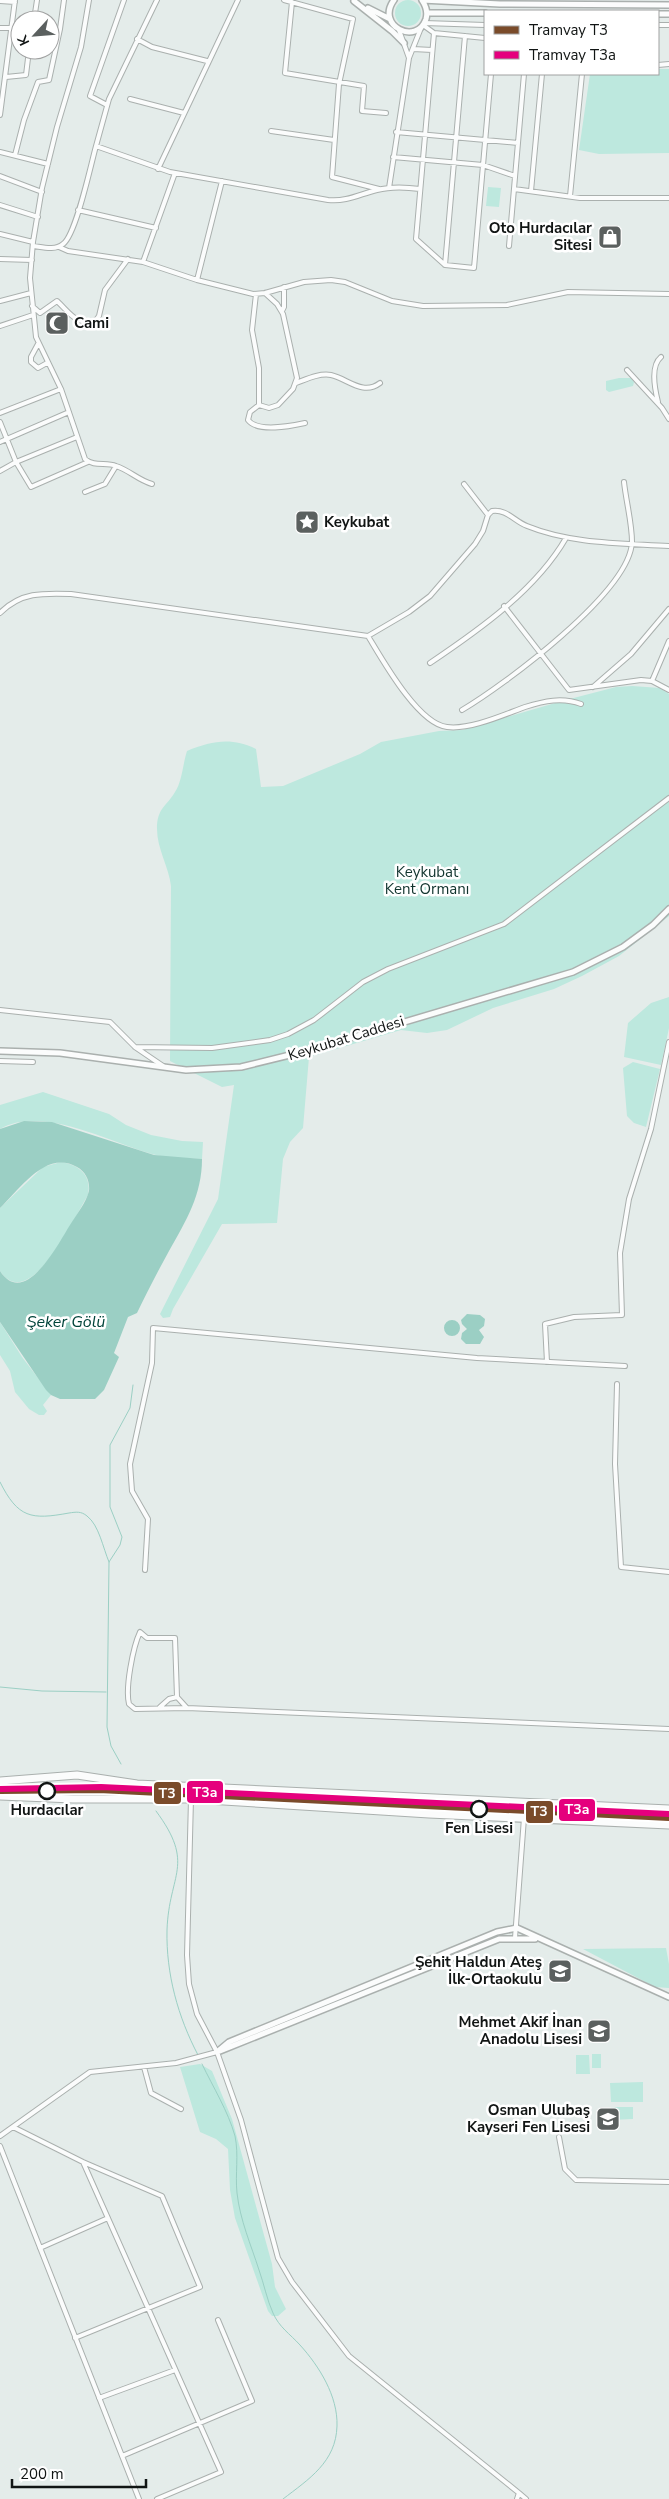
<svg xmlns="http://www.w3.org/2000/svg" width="669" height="2499" viewBox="0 0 669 2499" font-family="'Nunito Sans',sans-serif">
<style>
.green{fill:#bde8de}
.water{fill:#9bcfc4}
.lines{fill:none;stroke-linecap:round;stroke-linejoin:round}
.stream{stroke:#9bcfc4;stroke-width:1}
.street-casing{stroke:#aab0ae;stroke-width:6}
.secondary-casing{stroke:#aab0ae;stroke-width:8}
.highway-casing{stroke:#aab0ae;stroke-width:9}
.street{stroke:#fbfcfc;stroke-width:4}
.secondary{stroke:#fbfcfc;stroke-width:5}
.highway{stroke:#fbfcfc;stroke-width:7}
.tram-1-casing{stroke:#fff;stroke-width:10}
.tram-2-casing{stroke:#fff;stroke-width:10}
.tram-1{stroke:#7a4b2a;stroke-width:6}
.tram-2{stroke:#e5007d;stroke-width:6}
.stop-dot{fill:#fff;stroke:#111514;stroke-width:2.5}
.labels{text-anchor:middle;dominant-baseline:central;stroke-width:5;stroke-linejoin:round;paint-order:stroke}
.poi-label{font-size:15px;font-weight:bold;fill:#111514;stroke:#fff;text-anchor:end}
.park-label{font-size:15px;fill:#11342e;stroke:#fff}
.street-label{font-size:15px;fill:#111514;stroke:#fff}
.stop-label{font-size:15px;font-weight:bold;fill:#111514;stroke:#fff}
.water-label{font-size:16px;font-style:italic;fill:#00443a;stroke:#fff}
.line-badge{stroke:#fff;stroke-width:2}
.badge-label{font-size:14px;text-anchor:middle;font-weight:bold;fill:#fff}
</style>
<rect width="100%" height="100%" fill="#e4ecea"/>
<path class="green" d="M395 13a13 13 0 1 1 26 0a13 13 0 1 1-26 0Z
M658,69h11v84l-70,1 -20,-4 11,-76h68z
M488,187l13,1 -2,19 -13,-1z
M619,378h12l3,4 -1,4 -24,6 -3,-2v-9z
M632,686l28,2 9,6v222l-50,40 -37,20 -28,13 -61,19 -46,22 -20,3 -26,-3 -92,27 -6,71 -13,14 -7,17 -6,64 -55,1 -49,85 -3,8 -7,1 -3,-4 58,-115 16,-114 -12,2 -52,-26 1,-175c-2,-19 -14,-37 -14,-57 0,-21 9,-22 18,-37 7,-10 8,-29 12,-41 25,-10 44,-14 69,-2l5,38 22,-1 77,-32 21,-12 58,-11 23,-1 100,-29 54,-14z
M669,997v31l-8,37 -37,-8 4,-34 23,-20z
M633,1062l27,7 -14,58 -12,-4 -7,-7 -4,-48z
M43,1092l66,22 17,11 25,10 31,6 21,1 -1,17c-16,-1 -35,0 -50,-5 -43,-12 -110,-49 -152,-25v-24z
M61,1162c18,3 31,13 27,33 -13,21 -58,120 -88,76v-63l43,-41z
M0,1322l22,35 29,38 -8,10 4,6 -3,4h-5l-10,-6 -14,-17 -5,-21 -10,-16z
M666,1948l3,16v24l-14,-1 -72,-38z
M592,2054h9v14h-9z
M576,2055h13l1,19h-14z
M200,2064l12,7 20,48 40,145 3,23 11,22 -8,7h-6l-4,-5 -33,-93 -5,-28 -2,-41 -12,-10 -16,-7 -20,-65z
M643,2082v20h-32l-1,-19z
M611,2107h22v12l-22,1z"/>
<path class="water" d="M24,1121l28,1 102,33 48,4c0,36 -16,62 -33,92 -11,20 -22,41 -32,62l-9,4 -14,36 5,4 -15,33 -9,9h-35l-9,-4 -5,-5 -46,-68v-51c25,38 58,-27 70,-46 6,-10 16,-22 19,-34 1,-10 -3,-19 -12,-24 -31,-18 -57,22 -77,41v-79z
M467,1314l13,1 5,4 -1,7 -5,4 5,7 -4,7h-14l-5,-5 1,-6 5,-4 -5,-5 -1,-4z
M444 1328a8 8 0 1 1 16 0a8 8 0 1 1-16 0Z"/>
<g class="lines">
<path class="stream" d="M0,1482c18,36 31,38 69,31 7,-1 12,-2 18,3 12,9 16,32 22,46
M0,1687l42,4 64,1
M121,1764l-10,-18 -4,-19 2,-165 11,-17 2,-8 -12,-30v-62l20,-37 3,-23
M156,1811c40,54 13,62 11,119 -1,44 11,87 31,125
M202,2064c11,23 26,47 33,72 4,19 0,38 2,57 3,27 14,52 22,77 5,14 8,30 14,43 6,14 17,21 27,32 19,21 38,51 37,81 -1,36 -28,53 -54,73"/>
<g class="street-casing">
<path id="street" d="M89,0l-8,47 -24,80 -15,61 -9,54 -3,36 6,59 25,52 24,70c9,8 21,3 31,7 13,4 22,14 36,18
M284,0l69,19 -14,65 -7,93 47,12
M0,1l15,1
M292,2l-7,71 79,13 -2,25 24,2
M34,20l3,-20
M424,23l61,2
M423,25l11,8 51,5
M658,25h11
M0,28h12
M399,30l10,28
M434,33l-18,206 29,26 29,3 17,-194
M137,39l15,8 55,14
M413,49l19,1
M658,65l11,-1
M6,77l20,-2 3,-25
M130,99l54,14
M107,105l-17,-9 34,-96
M0,115l15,-115
M271,131l63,9
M396,132l122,11
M96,146l13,-47 48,-99
M0,152l48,12
M15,155l9,-35 14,-38 11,-2 11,-51 4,-29
M393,157l90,8 32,11
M158,169l80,-169
M0,176l42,16
M389,188l20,-130 12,-30
M514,189l66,9h89
M531,191l11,-117
M570,196l12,-122
M0,205l38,12
M78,210l78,18
M0,234l33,8
M33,246c9,1 22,5 30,-2 13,-9 28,-80 33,-98l74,26 158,28c19,2 32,-6 49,-10 15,-4 29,-3 43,-1
M509,246l15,-172
M59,247l9,4 75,11 54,18 56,14 12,-1 39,-11 27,-2 14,2 47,19 31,5 84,-1 61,-13 101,2
M0,259l32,1
M143,262l32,-89
M445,265l20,-229
M197,280l25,-99
M256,294l-4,36 7,38v37l-9,7 -2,8c10,13 43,6 57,3
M0,301l31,-8
M32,306l8,7 17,-12c14,13 19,25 39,19l3,-4 6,-26 23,-31
M282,311l2,-4v-20
M0,326l33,-11
M38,344l-7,13v5l7,6 9,-5
M627,370l35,38 7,11
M296,383c11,-4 23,-10 35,-8 17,4 32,21 49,8
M658,402c-3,-12 -8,-36 3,-45
M259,405l10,3 9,-3 15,-16 4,-11 -14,-64 -6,-10 -12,-11
M0,413l61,-24
M0,422l16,40 15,25 57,-25
M0,442l69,-30
M0,471l16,-9 61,-25
M464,484l24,31
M85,492l20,-8 11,-18
M504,606l65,84 72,-10 11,1 17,9
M0,613c21,-21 43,-20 71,-19l297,42c14,23 50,88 79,91 23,3 56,-12 78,-20 19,-6 37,-10 56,-3
M368,636l41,-24 21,-16 45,-52 8,-13 5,-16 4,-4c15,-2 22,10 35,15 44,18 95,17 142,20
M430,663c49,-33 106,-73 136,-125
M652,681l17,-40
M593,687l38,-33 38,-45
M462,710c41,-24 168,-118 170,-168 0,-19 -6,-41 -8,-60
M0,1010l110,12 25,25 28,19
M135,1047l77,1 58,-8 18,-6 26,-14 49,-38 25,-13 116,-45 165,-126
M0,1061l33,1
M547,1362l-2,-38 29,-7 48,-2 -2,-62 9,-54 22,-70 18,-87
M617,1384l-2,80 6,103 48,5
M145,1570l3,-51 -16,-28 -2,-27 22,-101 1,-35 324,30 148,8
M160,1707l9,-8 8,-2
M187,1708l-10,-11 -2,-59h-28l-7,-6c-7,15 -15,56 -11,72l6,5 52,-1 482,21
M191,1799l-4,156 2,29 8,30 20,38 24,68 37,138 14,24 57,74 170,137
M515,1938l9,-120
M144,2067l7,26 30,16
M13,2127l70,35 79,34 38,91 -125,51
M0,2136l90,-64 86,-9 41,-11
M559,2137l6,32 11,11 93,2
M0,2146l139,353
M83,2162l138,310 -64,27
M40,2248l68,-30
M99,2398l76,-28
M122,2456l130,-55 -34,-81
M517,2499l2,-6 7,6"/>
</g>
<g class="secondary-casing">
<path id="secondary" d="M394,0c-19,26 23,46 32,19 2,-7 0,-13 -4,-19
M422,0l78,4 169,1
M354,1l38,30 12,12
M368,8l22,11
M427,13h58
M658,14h11
M0,1051l60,2 126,17 55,-3 69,-17 263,-78 50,-25 30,-22 16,-16
M220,2051l279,-112h36
M217,2052l12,-10 268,-110 20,-4 152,69"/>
</g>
<g class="highway-casing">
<path id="highway" d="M0,1781l77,-6 60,9 532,25
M0,1796l73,3h118l238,15 240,11"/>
</g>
<use href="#street" class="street"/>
<use href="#secondary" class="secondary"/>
<use href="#highway" class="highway"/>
<g class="tram-1-casing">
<path id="tram-1" d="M0,1791l99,-1 570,28"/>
</g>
<g class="tram-2-casing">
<path id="tram-2" d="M0,1789l101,-2 568,27"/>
</g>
<use href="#tram-1" class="tram-1"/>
<use href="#tram-2" class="tram-2"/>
</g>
<defs>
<g id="shop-square" transform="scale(1.25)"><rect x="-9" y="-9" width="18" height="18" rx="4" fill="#5b605f" stroke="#fff"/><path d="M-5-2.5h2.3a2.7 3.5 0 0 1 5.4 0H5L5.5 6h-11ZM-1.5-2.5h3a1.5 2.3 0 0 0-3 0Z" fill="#fff"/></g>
<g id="mosque-square" transform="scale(1.25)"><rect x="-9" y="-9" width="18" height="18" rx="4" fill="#5b605f" stroke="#fff"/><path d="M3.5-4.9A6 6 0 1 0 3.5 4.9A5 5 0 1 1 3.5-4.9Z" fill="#fff"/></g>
<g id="sight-square" transform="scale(1.25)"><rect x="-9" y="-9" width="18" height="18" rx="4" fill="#5b605f" stroke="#fff"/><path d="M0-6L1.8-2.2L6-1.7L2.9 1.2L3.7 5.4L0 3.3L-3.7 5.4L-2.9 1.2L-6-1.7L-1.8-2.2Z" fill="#fff"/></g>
<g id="school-square" transform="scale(1.25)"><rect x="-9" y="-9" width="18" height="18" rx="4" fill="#5b605f" stroke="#fff"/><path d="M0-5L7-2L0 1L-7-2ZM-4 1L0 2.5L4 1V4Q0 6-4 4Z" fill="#fff"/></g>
</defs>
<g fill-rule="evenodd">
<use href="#shop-square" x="610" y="237"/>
<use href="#mosque-square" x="57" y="323"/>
<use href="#sight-square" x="307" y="522"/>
<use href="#school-square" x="560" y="1971"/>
<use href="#school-square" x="599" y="2031"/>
<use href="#school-square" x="608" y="2119"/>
</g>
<g class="stop-dot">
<circle cx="47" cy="1791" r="8"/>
<circle cx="479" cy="1809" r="8"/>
</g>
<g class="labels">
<g class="poi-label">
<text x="592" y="228">Oto Hurdacılar<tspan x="592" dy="17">Sitesi</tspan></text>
<text x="74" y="323" text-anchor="start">Cami</text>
<text x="324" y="522" text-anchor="start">Keykubat</text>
<text x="542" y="1962">Şehit Haldun Ateş<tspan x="542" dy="17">İlk-Ortaokulu</tspan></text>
<text x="582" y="2022">Mehmet Akif İnan<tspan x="582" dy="17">Anadolu Lisesi</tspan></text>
<text x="590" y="2110">Osman Ulubaş<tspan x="590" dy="17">Kayseri Fen Lisesi</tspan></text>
</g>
<g class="park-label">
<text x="427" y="872">Keykubat<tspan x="427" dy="17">Kent Ormanı</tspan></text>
</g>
<g class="street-label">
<text transform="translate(346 1038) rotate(-17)">Keykubat Caddesi</text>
</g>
<g class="stop-label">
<text x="47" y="1810">Hurdacılar</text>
<text x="479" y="1828">Fen Lisesi</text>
</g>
<g class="water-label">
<text x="66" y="1322">Şeker Gölü</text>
</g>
</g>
<g class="line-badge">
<rect x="186" y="1780" width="38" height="24" rx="5" fill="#e5007d"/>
<rect x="153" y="1781" width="29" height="24" rx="5" fill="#7a4b2a"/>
<rect x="558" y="1798" width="38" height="24" rx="5" fill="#e5007d"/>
<rect x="525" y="1800" width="29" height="24" rx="5" fill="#7a4b2a"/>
</g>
<g class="badge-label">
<text x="205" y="1797">T3a</text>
<text x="167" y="1798">T3</text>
<text x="577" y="1814">T3a</text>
<text x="539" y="1816">T3</text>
</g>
<rect x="484" y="10" width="175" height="65" fill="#ffffff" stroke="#a0a1a1"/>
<rect x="494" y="26" width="25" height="8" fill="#7a4b2a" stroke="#a0a1a1"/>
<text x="529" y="35" font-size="15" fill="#111514">Tramvay T3</text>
<rect x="494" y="51" width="25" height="8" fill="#e5007d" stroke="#a0a1a1"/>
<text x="529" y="60" font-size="15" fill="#111514">Tramvay T3a</text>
<g transform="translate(35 35) rotate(244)"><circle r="24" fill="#ffffff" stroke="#a0a1a1"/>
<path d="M0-4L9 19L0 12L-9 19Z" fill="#5b605f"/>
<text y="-8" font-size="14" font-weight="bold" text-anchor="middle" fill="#111514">K</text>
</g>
<path d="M12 2479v8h134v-8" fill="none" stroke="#111514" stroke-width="2.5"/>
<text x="20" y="2479" font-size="15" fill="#111514" stroke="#ffffff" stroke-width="4" paint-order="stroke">200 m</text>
</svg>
